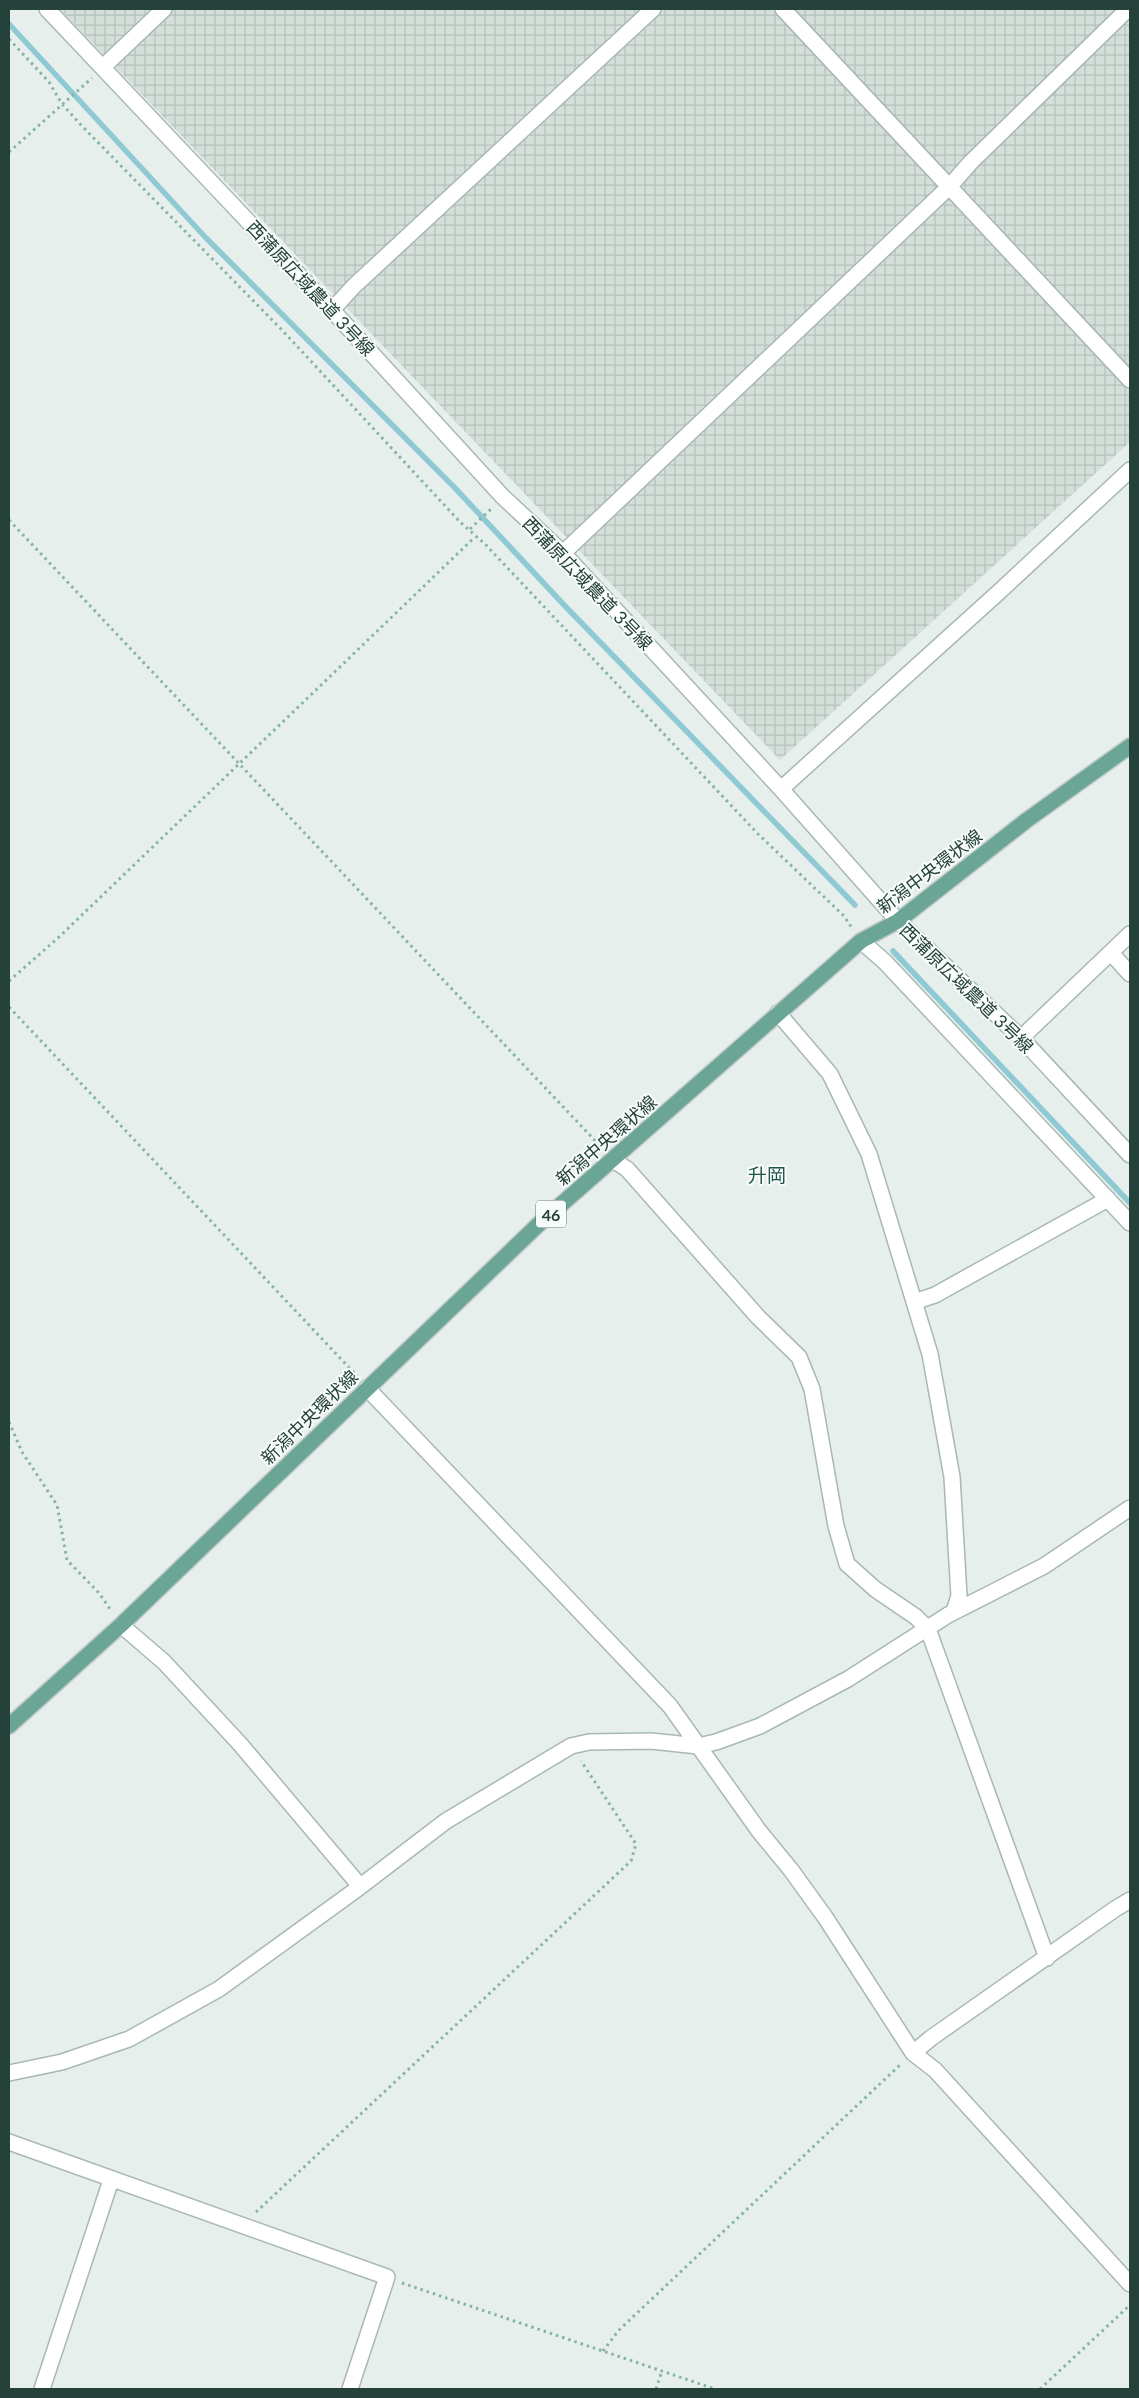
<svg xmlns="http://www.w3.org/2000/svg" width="1139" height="2398" viewBox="0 0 1139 2398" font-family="Lato,'Noto Sans JP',sans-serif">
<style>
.industrial{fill:url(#industrial-grid)}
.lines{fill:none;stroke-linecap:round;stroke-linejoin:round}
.stream{stroke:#8ec9d4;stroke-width:5.5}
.minor-casing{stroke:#a8b8b2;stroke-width:18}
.major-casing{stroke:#c2cac8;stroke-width:18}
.path{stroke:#86b3a5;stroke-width:3;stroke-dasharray:2.5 4;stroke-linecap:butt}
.minor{stroke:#fff;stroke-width:15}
.major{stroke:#6aa596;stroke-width:15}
.labels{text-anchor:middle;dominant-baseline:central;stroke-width:4;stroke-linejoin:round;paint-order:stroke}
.shield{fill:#f7fbf9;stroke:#637a73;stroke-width:1}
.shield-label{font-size:16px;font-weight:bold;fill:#24423a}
.street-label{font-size:18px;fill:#24423a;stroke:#f7fbf9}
.neighbourhood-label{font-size:19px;fill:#1f5548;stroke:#f7fbf9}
</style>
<defs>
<pattern id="industrial-grid" width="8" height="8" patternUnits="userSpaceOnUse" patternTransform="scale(1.25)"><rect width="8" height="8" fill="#d4dfda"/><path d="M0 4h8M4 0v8" fill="none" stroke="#b6c1bc"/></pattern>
</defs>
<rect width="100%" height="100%" fill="#e6efeb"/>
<path class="industrial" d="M60,9h1070v433l-350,318z"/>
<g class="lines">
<path class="stream" d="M9,24l197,214 249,250 110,118 290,299
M893,951l237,252"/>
<g class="minor-casing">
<path id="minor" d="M47,9l285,301 170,186 61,57 218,236 117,132 123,117 109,117
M783,9l347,371
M103,67l61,-58
M332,310l22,-24 299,-277
M563,553l386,-366 22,-25 157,-153
M781,789l219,-198 130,-121
M861,941l24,21 245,261
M1111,953l19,21
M778,1013l52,61 39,80 61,200 22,123 7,119 -5,15
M1021,1038l109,-104
M613,1160l14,9 131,148 41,40 13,32 24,137 11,38 28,25 41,28 12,12 119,329
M914,1302l21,-7 173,-96
M367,1388l303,318 89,125 32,39 34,47 88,136 22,17 195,214
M121,1625l43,37 76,82 120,142
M913,2053l18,-15 184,-129 15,-9
M9,2073l53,-11 67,-23 90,-50 134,-97 93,-71 125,-75 18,-4 62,-1 47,5 18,-4 44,-16 88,-47 100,-64 96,-49 86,-58
M9,2142l378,135 -37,112
M42,2389l69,-209"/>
</g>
<g class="major-casing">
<path id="major" d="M9,1726l112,-101 419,-402 321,-282 37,-20 129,-101 103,-74"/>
</g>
<path class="path" d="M9,39l40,43 13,22 18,20 202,206 178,192 25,22 273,290 86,82 8,12
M9,152l83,-74
M9,520l593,628
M470,529l22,-21
M9,981l49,-43 417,-401
M9,1007l348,369
M9,1422l13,30 35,53 10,55 32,33 13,19
M256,2212l375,-351 5,-17 -55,-83
M402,2283l313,106
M603,2351l16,-21 282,-266
M656,2389l6,-18
M1040,2389l90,-84"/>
<use href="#minor" class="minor"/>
<use href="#major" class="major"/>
</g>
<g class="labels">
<rect class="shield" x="536" y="1200.5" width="30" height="27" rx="4"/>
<g class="shield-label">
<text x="551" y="1214">46</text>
</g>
<g class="street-label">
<text transform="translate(311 288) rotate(47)">西蒲原広域農道 3号線</text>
<text transform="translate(588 583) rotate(46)">西蒲原広域農道 3号線</text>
<text transform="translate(929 871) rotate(-37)">新潟中央環状線</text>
<text transform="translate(967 988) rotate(44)">西蒲原広域農道 3号線</text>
<text transform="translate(606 1140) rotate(-41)">新潟中央環状線</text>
<text transform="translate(309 1417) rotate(-44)">新潟中央環状線</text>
</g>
<g class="neighbourhood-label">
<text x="767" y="1174">升岡</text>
</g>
</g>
<rect width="1139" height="2398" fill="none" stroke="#24423a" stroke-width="20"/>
</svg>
